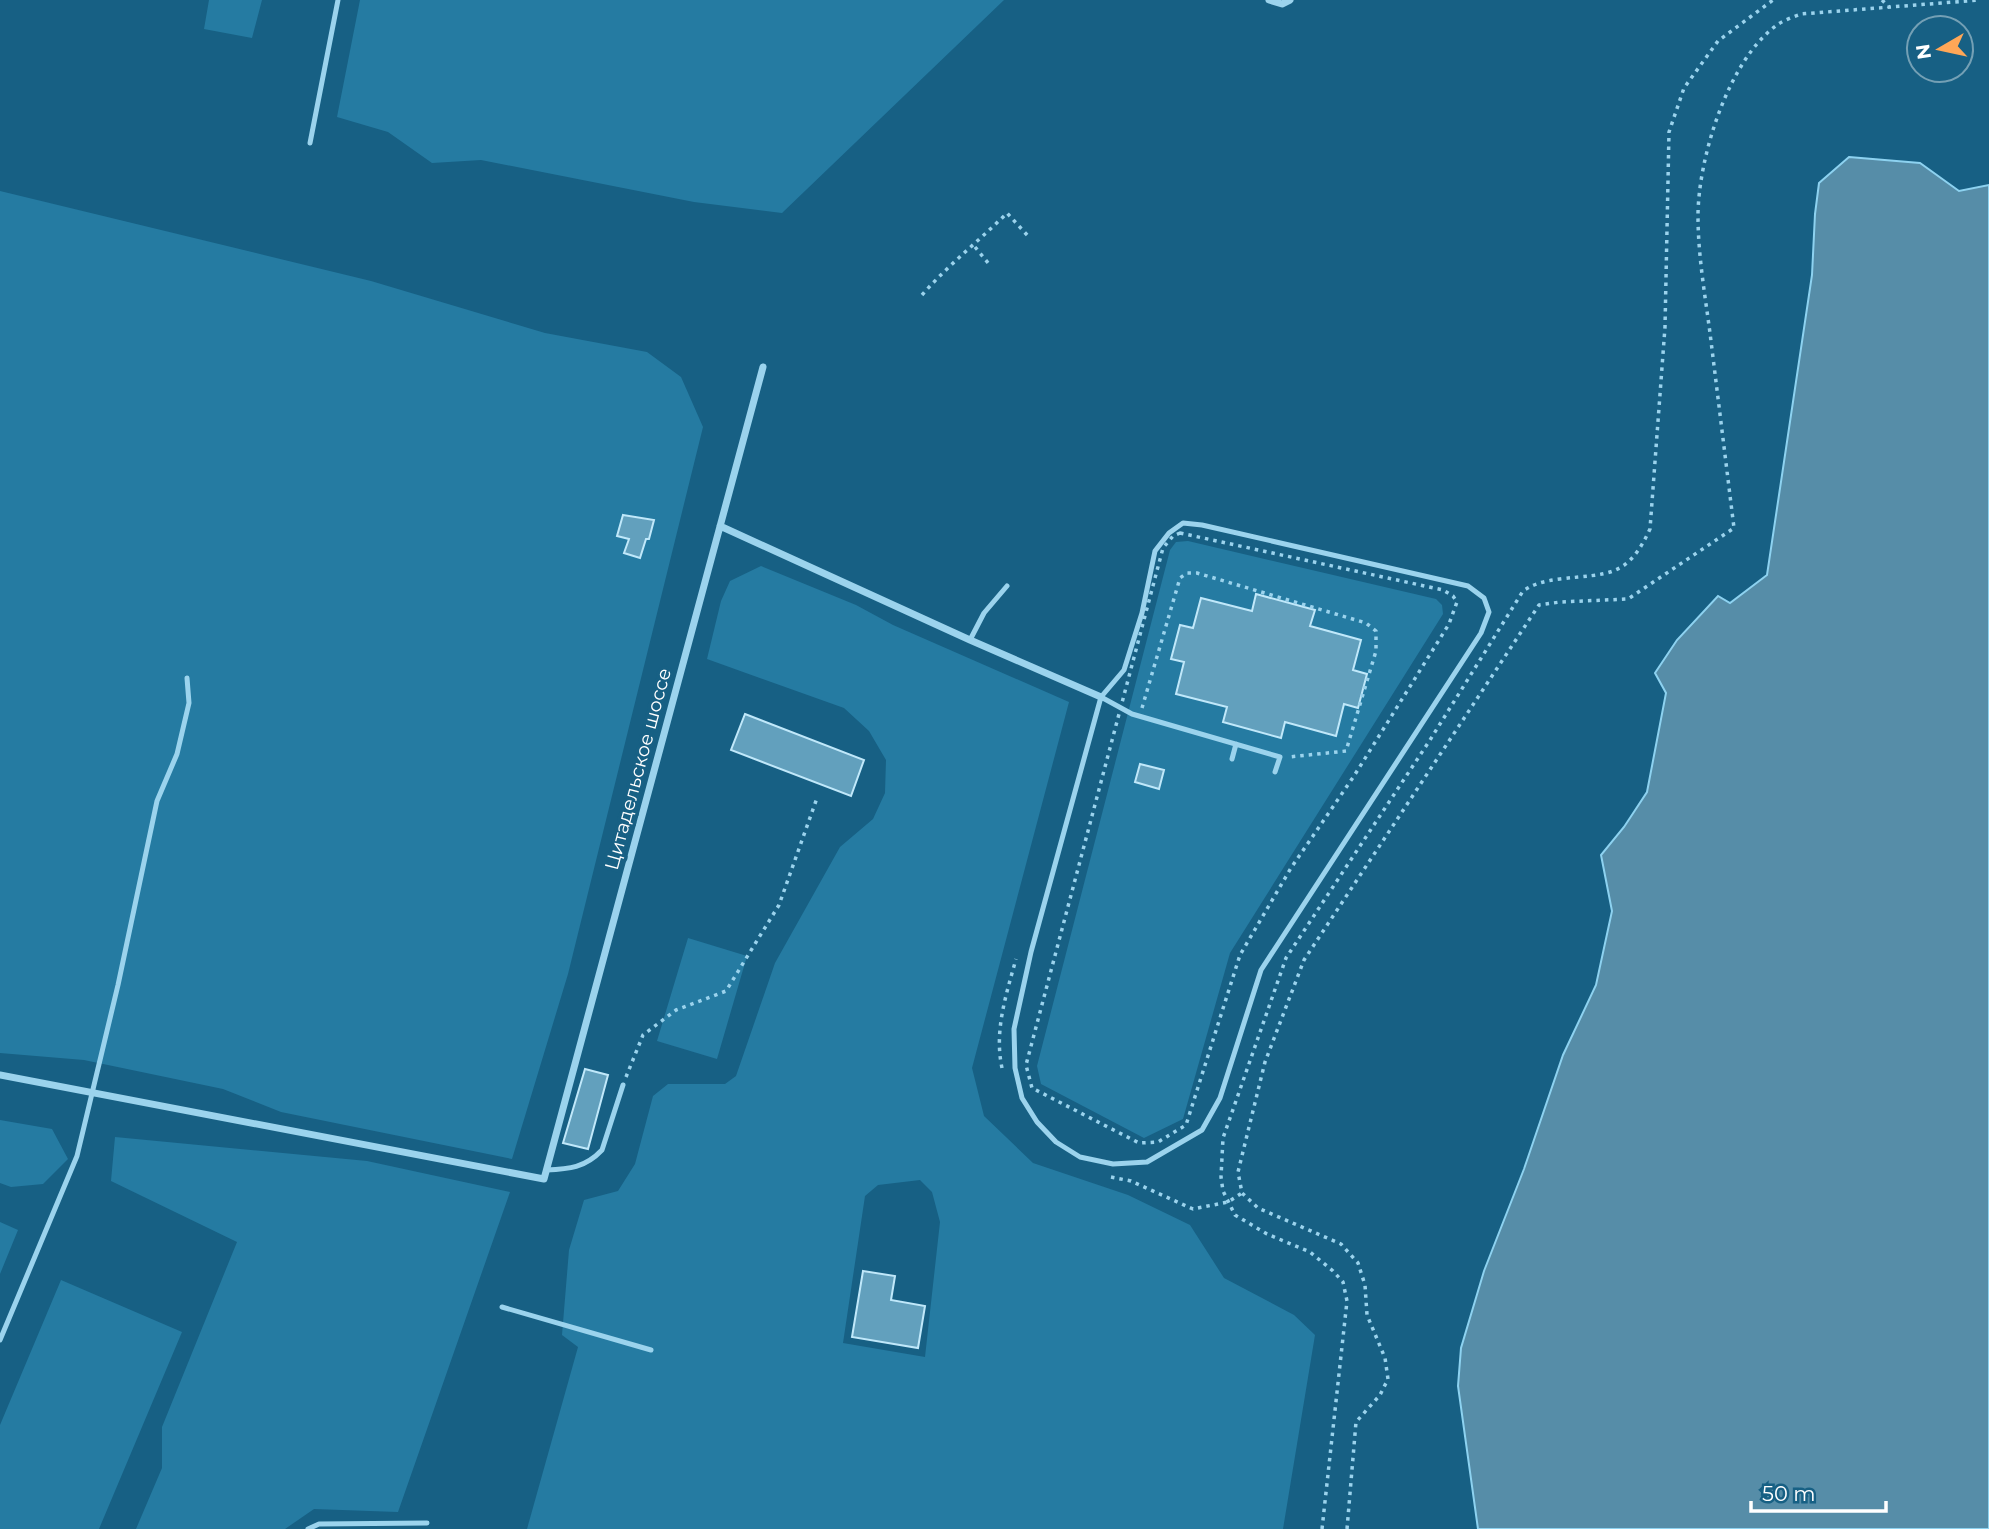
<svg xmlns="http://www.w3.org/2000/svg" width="1989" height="1529" viewBox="0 0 1989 1529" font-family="Montserrat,sans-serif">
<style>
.green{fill:#257ba2;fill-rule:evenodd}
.water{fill:#568da8;stroke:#8dd2f0;stroke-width:2}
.building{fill:#62a0bd;stroke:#c0e8fa;stroke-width:2}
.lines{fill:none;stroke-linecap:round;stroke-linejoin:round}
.path{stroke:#9bd3ed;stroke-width:3.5;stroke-dasharray:3.5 5;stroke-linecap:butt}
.lane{stroke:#9bd3ed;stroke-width:5}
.street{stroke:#9bd3ed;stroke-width:7}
.labels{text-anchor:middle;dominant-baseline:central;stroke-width:7;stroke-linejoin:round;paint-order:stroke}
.street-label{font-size:19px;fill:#fff;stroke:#176084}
</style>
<rect width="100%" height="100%" fill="#176084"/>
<path class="green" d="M209,0h53l-10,38 -48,-9z
M360,0h644l-222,213 -88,-11 -213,-42 -49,3 -44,-31 -51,-15z
M0,191l371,90 174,52 102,19 34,25 22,50 -135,547 -56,185 -231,-47 -58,-23 -139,-29 -84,-7z
M1188,541l248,58 6,6 1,9 -213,339 -47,166 -39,19 -103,-54 -4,-18 133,-516 6,-8z
M761,566l95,39 37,20 176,77 -97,366 12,48 49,47 95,32 62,30 34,53 70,37 21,20 -32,194h-756l51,-182 -16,-12 7,-85 15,-50 34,-9 17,-27 18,-68 15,-12h57l11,-8 39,-113 65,-116 33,-28 12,-26 1,-33 -17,-29 -25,-23 -137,-49 14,-58 9,-20zM920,1180l12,12 8,30 -15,135 -82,-14 22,-147 13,-11z
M688,938l59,18 -30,103 -60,-18z
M0,1120l52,9 16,30 -25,25 -32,3 -11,-4z
M115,1137l252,24 143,31 -112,320 -84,-3 -29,20h-149l26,-61v-41l75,-185 -126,-61z
M0,1222l18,8 -18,44z
M61,1280l121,52 -83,197h-99v-104z"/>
<path class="water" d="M1849,157l71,6 39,28 30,-6v1344h-511l-20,-143 3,-38 23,-77 40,-102 39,-114 33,-70 16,-74 -11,-56 23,-28 23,-35 19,-99 -11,-20 22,-33 41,-44 12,7 37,-28 45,-300 3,-61 4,-31z"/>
<path class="building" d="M623,515l31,5 -5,19h-3l-6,19 -16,-5 5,-14 -12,-3z
M1256,594l59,16 -5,16 51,14 -8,30 14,4 -9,34 -14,-4 -8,32 -51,-14 -4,16 -58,-16 4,-15 -51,-13 8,-32 -13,-3 9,-34 13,3 8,-30 51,13z
M745,714l119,46 -13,36 -120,-46z
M1140,764l24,6 -5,19 -24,-7z
M585,1069l23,6 -20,74 -25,-6z
M863,1271l32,5 -4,24 34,6 -7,42 -66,-11z"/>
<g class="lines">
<path class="path" d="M1882,0l7,7
M975,247l14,17
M922,295c26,-30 57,-54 85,-82l21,23
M1180,533l263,57 10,6 4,6 -8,22 -95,152 -63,92 -51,87 -54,170 -28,17 -19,1 -107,-55 -6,-23 137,-517 10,-12z
M1142,708l38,-130 7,-5h10l169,50 10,8v20l-30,100 -57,6
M1002,1068c-8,-37 4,-73 14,-109
M626,1077l17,-42 33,-25 50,-19 53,-86 38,-107
M1111,1177l20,4 62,28 35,-7 14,-9
M1322,1529l25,-228 -4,-19 -10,-11 -23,-19 -43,-18 -32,-19 -12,-24 -2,-14 2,-39 63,-180 144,-218 93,-149c12,-8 22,-10 37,-12 48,-6 67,0 90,-50l15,-202 4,-195 15,-44 34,-47 55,-41
M1347,1529l9,-107 24,-27 8,-16 -3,-21 -18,-43 -2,-30 -7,-22 -17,-19 -83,-36 -16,-15 -4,-21 27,-110 39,-102 235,-355 21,-3 68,-3 106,-71c-8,-65 -16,-130 -24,-195 -5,-38 -12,-78 -12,-117 0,-57 30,-156 79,-191 7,-5 16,-8 24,-11l179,-14"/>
<path class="lane" d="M310,143l28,-143
M1183,523l19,2 266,61 16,12 5,14 -8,21 -220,337 -41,128 -18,32 -55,32 -34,2 -33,-7 -24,-15 -19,-20 -15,-24 -7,-30 -1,-39 17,-77 70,-255 23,-27 18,-57 13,-62 14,-18z
M970,640l14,-27 23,-27
M1101,697l31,17 148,43 -5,15
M1232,759l4,-15
M546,1170c23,-1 39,-2 56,-20l21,-65
M502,1307l149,43
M0,1340l77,-184 41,-171 39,-184 20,-47 12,-51 -2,-25
M308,1529l11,-5 108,-1"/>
<path class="street" d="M1269,0l13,4 8,-4
M720,526l250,114 131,57
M0,1075l544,104 219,-812"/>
</g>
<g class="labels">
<g class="street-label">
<text transform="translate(638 769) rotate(-75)">Цитадельское шоссе</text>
</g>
</g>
<g transform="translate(1940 49) rotate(261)"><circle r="33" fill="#176084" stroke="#74a0b5" stroke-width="2"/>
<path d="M0-5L12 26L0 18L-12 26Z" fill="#ffa757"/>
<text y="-10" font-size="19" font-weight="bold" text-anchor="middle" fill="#ffffff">N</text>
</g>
<path d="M1751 1501v10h135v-10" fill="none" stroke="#ffffff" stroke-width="3.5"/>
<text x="1762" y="1501" font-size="21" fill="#ffffff" stroke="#176084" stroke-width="5" paint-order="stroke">50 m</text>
</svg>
